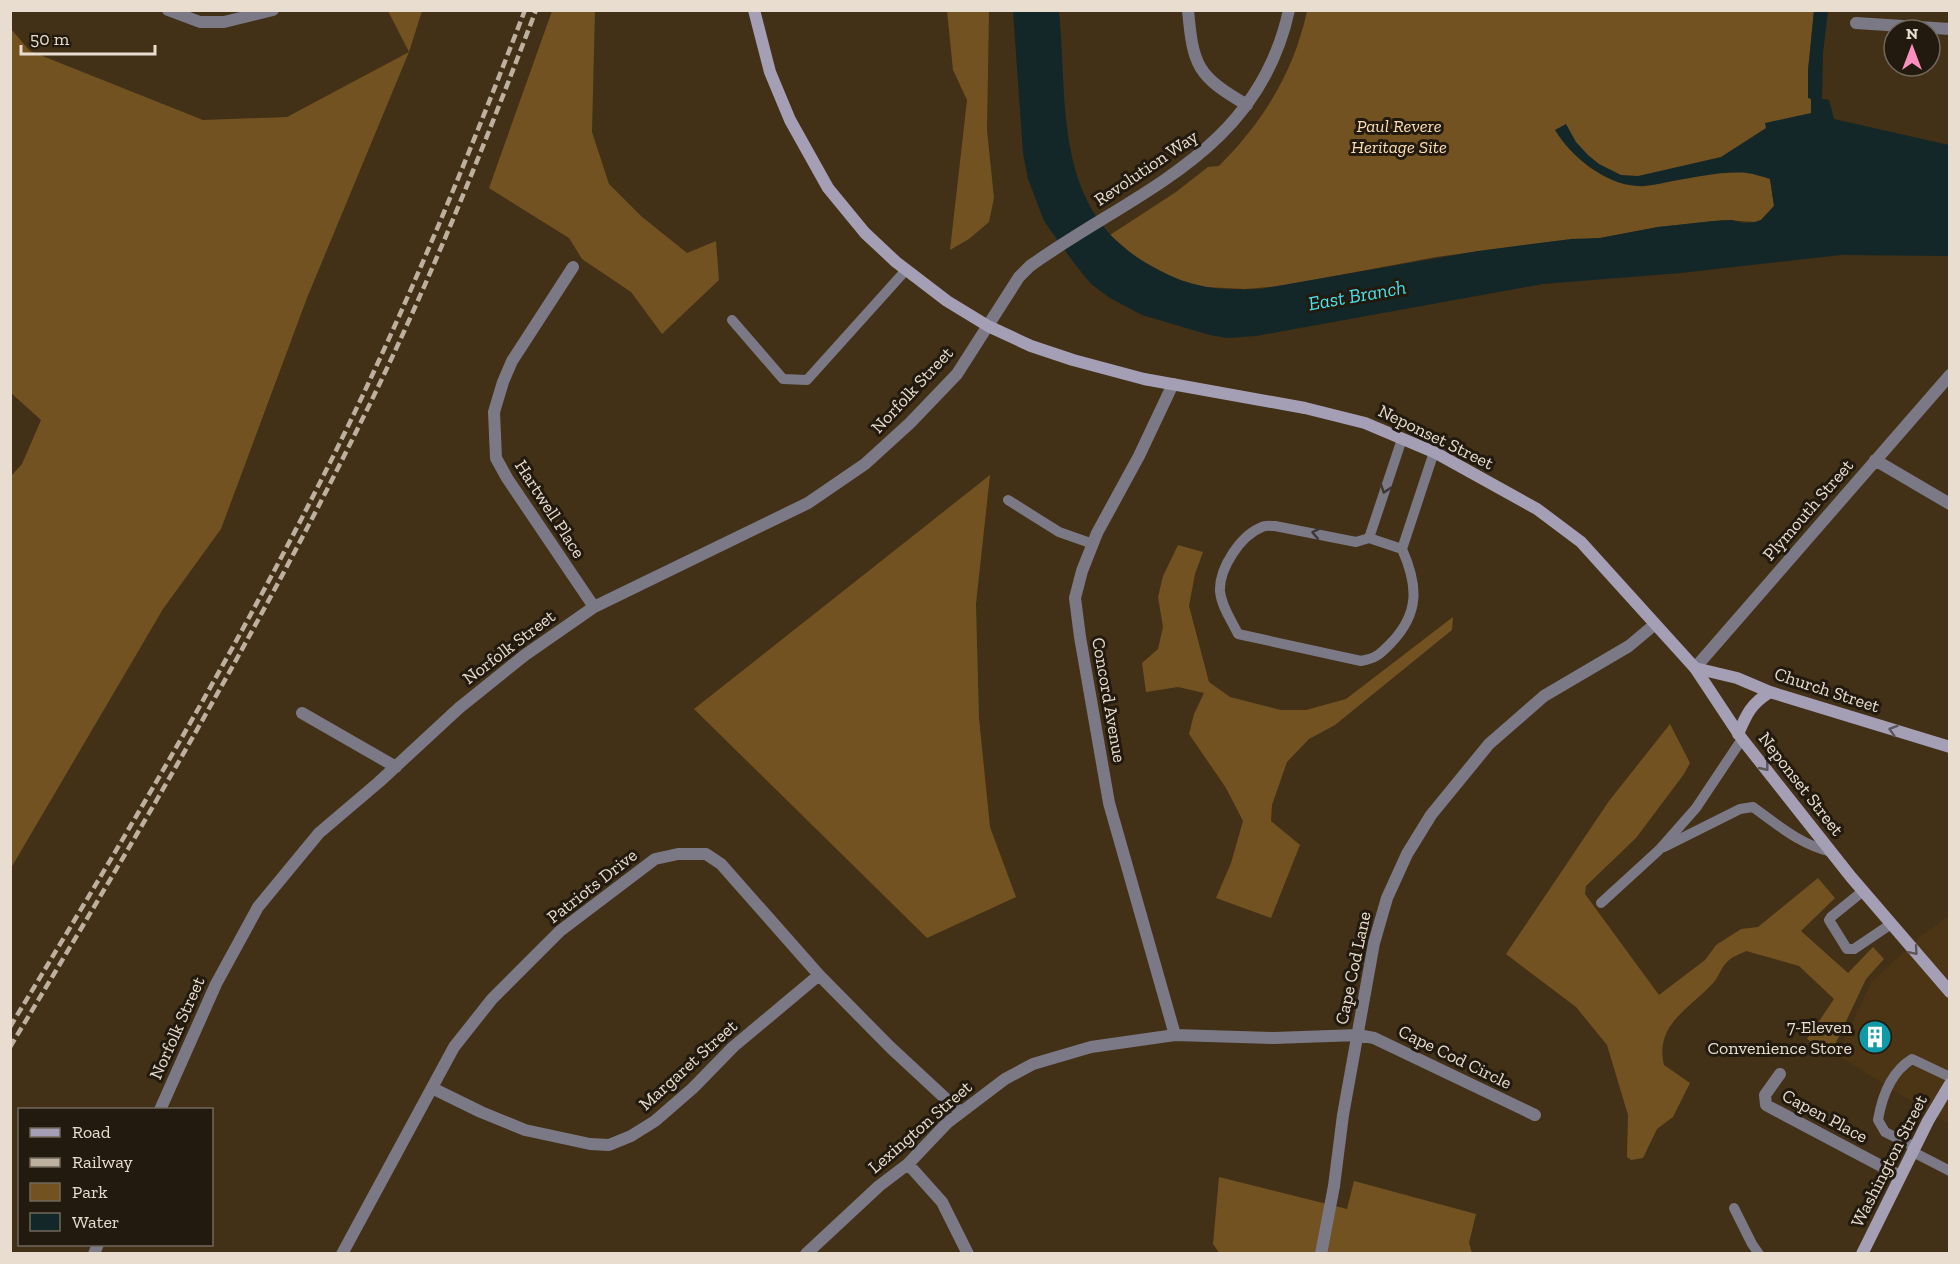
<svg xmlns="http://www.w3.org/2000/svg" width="1960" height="1264" viewBox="0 0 1960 1264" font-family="'Zilla Slab',serif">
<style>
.built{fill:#4b3515}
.green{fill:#735221}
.water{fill:#132728}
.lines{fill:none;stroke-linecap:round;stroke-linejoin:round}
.lane{stroke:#7b7986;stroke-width:10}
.street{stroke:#7b7986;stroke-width:12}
.secondary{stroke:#a49fb5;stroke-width:12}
.rail{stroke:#bdb09f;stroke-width:4.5;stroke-dasharray:9 4.5;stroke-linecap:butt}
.oneway{stroke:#3d3633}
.oneway2{stroke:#5c565a}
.labels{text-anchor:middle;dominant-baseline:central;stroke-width:6;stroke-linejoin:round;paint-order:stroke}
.park-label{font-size:18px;font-style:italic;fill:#fddeb6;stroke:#221a0f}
.street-label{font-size:18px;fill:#e8ddcf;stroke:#221a0f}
.poi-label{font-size:18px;fill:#e8ddcf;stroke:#221a0f;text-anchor:end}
.water-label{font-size:20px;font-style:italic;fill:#49e2eb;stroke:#221a0f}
</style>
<rect width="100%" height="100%" fill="#423017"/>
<path class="built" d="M1949,916v208l-112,-69 35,-74 49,-45z"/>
<path class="green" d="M388,11h34l-13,41 -102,246 -86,231 -58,80 -152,259v-392l11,-12 19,-44 -30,-27v-364l19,22 173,69 84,-3 122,-65z
M552,11h43l-3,121 17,52 32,32 46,37 29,-12 3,39 -57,54 -31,-42 -49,-33 -13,-21 -80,-50z
M947,11h42l-2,119 7,68 -5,24 -20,17 -19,11 17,-150 -14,-30z
M1307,11h507l-6,60v27h3v15l-41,66 4,27 -13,14 -6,2 -31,-2 -66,7 -58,11 -51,4 -113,15 -155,29 -36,3 -40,-2 -30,-8 -38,-21 -27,-23 66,-43 32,-25 11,-1c44,-44 75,-94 88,-155z
M990,475l-14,129 3,114 11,109 26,70 -89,41 -233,-229z
M1178,545l25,7 -8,22 -6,32 20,76 21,15 51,13h25l40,-11 107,-82 -1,13 -117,95 -26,14 -22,23 -15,43 -1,16 29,24 -29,73 -55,-20 15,-35 12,-42 -17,-33 -37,-54 5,-20 10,-21 -26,-6 -32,5 -4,-29 16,-14 5,-22 -5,-30 5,-21z
M1670,724l20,39 -6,11 -48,64 -50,48 -1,8 74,101 46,-35 11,-15 25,-16 17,-2 60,-49 17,20 -34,33 47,42 25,-26 11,12 -18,20 -35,74 -24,-14 27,-40 -35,-33 -53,-15c-6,3 -15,6 -20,12 -5,5 -7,13 -12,19 -23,26 -60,42 -50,83l26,18 -17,34 -16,12 -14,29 -12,2 -4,-3 1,-42 -21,-70 -31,-38 -70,-53 103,-153z
M1219,1177l128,32 7,-28 122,33 -7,29 3,10 -252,1 -7,-10z"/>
<path class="water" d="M1814,10l14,1 -5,42 -1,46 7,1 5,19 115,26v111l-108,-1 -160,18 -138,11 -287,52 -29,2 -17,-3 -68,-20 -32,-17 -19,-14 -17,-21 -30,-42 -16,-42 -5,-26 -10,-142h46c9,93 -6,197 87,252 41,24 67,28 114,26l218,-38 93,-12 29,-1 58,-11 56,-6 18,-1 12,3 11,-1 6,-2 13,-14 -4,-27c-7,-2 -15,-5 -23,-6 -24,-2 -50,4 -74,8 -11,2 -25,6 -36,5 -32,-2 -66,-29 -82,-56l11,-6 10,18 12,13 11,9 22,11 17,1 83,-19 45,-29 -1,-5 46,-10v-14l-3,-1v-27z"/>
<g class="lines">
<path class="lane" d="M732,320l51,59 24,1 99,-110
M1008,500l51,32 34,12
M1369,538l33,-99
M1402,549l-33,-11 -13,4 -81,-16c-4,0 -10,-1 -13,1 -21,8 -43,41 -42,64 1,15 12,30 18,43l123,27c16,-3 19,-7 30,-18 29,-30 27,-58 11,-94l32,-97
M1664,847l76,-38 13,-2c26,19 48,38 79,45
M1863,891l-32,26 -2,3 18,29h7l37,-25
M1601,903l58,-53 37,-42 46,-69
M1915,1147l-30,-15 -7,-12c4,-24 13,-48 34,-61l38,18
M1913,1152l37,19
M1734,1208l18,36 7,10"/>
<path class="street" d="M168,10l32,12h24l49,-12
M1188,10c5,56 9,66 59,95
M1856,23l94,6
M573,267l-61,94 -9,21 -9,30 2,46 11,20 87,129
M1173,384l-34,72 -42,77 -15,38 -7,27 5,39 29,166 66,232
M1875,460l75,44
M1695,668l255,-293
M302,713l94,54
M1780,1074l-15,21 1,10 134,71
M432,1088l49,24 44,18 65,14 19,1 22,-9 24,-15 38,-33 40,-41 86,-72
M160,1110l56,-126 42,-77 61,-74 60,-51 80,-74 66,-53 69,-48 214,-104 57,-39 45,-41 47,-49 62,-97 11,-11c105,-75 228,-113 259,-256
M908,1164l34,38 26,52
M94,1254l4,-10
M342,1254l112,-207 38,-48 68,-68 95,-72 23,-5h28l15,10 98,111 71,72 70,65
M806,1254l73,-68 29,-22 39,-41 58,-44 28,-15 58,-17 84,-12 99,3 84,-3 16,3 161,77
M1321,1254l13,-68 9,-71 31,-172 13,-45 20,-44 24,-39 58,-71 55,-48 85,-50 25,-21"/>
<path class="secondary" d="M754,10l16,62 20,48 38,68 37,45 31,29 51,39 41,25 43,20 42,14 71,19 161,29 60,15 71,30 101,56 44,33 114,126 47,71 109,138 99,115
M1695,668l42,10 33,14 180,55
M1738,734c9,-21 13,-30 32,-42
M1862,1254l66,-133 22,-37"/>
<path class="rail" d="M10,1027c120,-198 239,-397 340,-605 65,-135 121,-272 175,-412
M10,1047c122,-202 242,-405 347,-617 68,-136 125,-278 179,-420"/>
</g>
<defs><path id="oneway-chevron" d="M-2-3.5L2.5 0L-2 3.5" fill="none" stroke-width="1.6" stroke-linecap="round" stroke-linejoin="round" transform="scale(1.5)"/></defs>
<g class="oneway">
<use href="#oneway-chevron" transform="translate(1385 489) rotate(108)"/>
<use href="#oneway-chevron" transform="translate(1316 533) rotate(-169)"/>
</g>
<g class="oneway2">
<use href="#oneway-chevron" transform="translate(1893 730) rotate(-163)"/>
<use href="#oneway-chevron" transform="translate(1765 767) rotate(51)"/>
<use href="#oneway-chevron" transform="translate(1914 951) rotate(49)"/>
</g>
<defs>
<g id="building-disc" transform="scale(1.725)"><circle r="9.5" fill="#0f9aa8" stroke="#221a0f"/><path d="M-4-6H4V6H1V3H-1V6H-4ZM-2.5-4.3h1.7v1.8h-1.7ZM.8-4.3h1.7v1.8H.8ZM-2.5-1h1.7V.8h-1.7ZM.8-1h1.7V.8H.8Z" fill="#fff"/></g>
</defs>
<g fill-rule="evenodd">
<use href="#building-disc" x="1875" y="1037"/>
</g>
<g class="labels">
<g class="park-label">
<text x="1399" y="126">Paul Revere<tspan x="1399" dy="21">Heritage Site</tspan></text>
</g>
<g class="street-label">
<text transform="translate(1146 168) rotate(-34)">Revolution Way</text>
<text transform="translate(912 390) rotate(-47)">Norfolk Street</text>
<text transform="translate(1436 437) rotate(26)">Neponset Street</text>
<text transform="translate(550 509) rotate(57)">Hartwell Place</text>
<text transform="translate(1808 510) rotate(-49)">Plymouth Street</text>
<text transform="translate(509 647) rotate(-37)">Norfolk Street</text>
<text transform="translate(1827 690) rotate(18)">Church Street</text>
<text transform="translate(1109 700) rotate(80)">Concord Avenue</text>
<text transform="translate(1801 784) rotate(52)">Neponset Street</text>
<text transform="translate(592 886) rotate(-38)">Patriots Drive</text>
<text transform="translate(1353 968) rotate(-78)">Cape Cod Lane</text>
<text transform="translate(177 1028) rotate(-66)">Norfolk Street</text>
<text transform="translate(1455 1057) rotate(26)">Cape Cod Circle</text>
<text transform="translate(688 1065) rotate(-42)">Margaret Street</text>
<text transform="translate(1825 1116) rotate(28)">Capen Place</text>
<text transform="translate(920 1127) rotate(-41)">Lexington Street</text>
<text transform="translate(1889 1161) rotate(-63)">Washington Street</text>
</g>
<g class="poi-label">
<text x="1852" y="1027">7-Eleven<tspan x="1852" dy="21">Convenience Store</tspan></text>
</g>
<g class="water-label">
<text transform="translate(1357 295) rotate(-10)">East Branch</text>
</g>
</g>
<rect width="1960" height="1264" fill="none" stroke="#e8ddcf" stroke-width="24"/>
<rect x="18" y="1108" width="195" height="138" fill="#221a0f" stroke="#71685c" stroke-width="1.5"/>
<rect x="30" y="1128" width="30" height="9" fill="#a49fb5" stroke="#71685c" stroke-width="1.5"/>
<text x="72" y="1138" font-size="18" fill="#e8ddcf">Road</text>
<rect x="30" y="1158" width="30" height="9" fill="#bdb09f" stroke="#71685c" stroke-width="1.5"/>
<text x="72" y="1168" font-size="18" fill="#e8ddcf">Railway</text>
<rect x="30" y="1183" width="30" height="18" fill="#735221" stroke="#71685c" stroke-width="1.5"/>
<text x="72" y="1198" font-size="18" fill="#e8ddcf">Park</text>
<rect x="30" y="1213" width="30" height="18" fill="#132728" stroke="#71685c" stroke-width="1.5"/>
<text x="72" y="1228" font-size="18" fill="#e8ddcf">Water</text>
<g transform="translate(1912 48)"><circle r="28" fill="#221a0f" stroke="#71685c" stroke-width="1.5"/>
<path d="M0-4.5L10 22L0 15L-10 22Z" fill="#fd8ec0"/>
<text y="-9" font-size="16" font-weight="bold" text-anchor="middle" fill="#e8ddcf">N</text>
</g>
<path d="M21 45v9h134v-9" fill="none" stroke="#e8ddcf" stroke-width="3"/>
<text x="30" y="45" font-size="18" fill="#e8ddcf" stroke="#221a0f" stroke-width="4.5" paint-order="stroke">50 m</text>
</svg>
